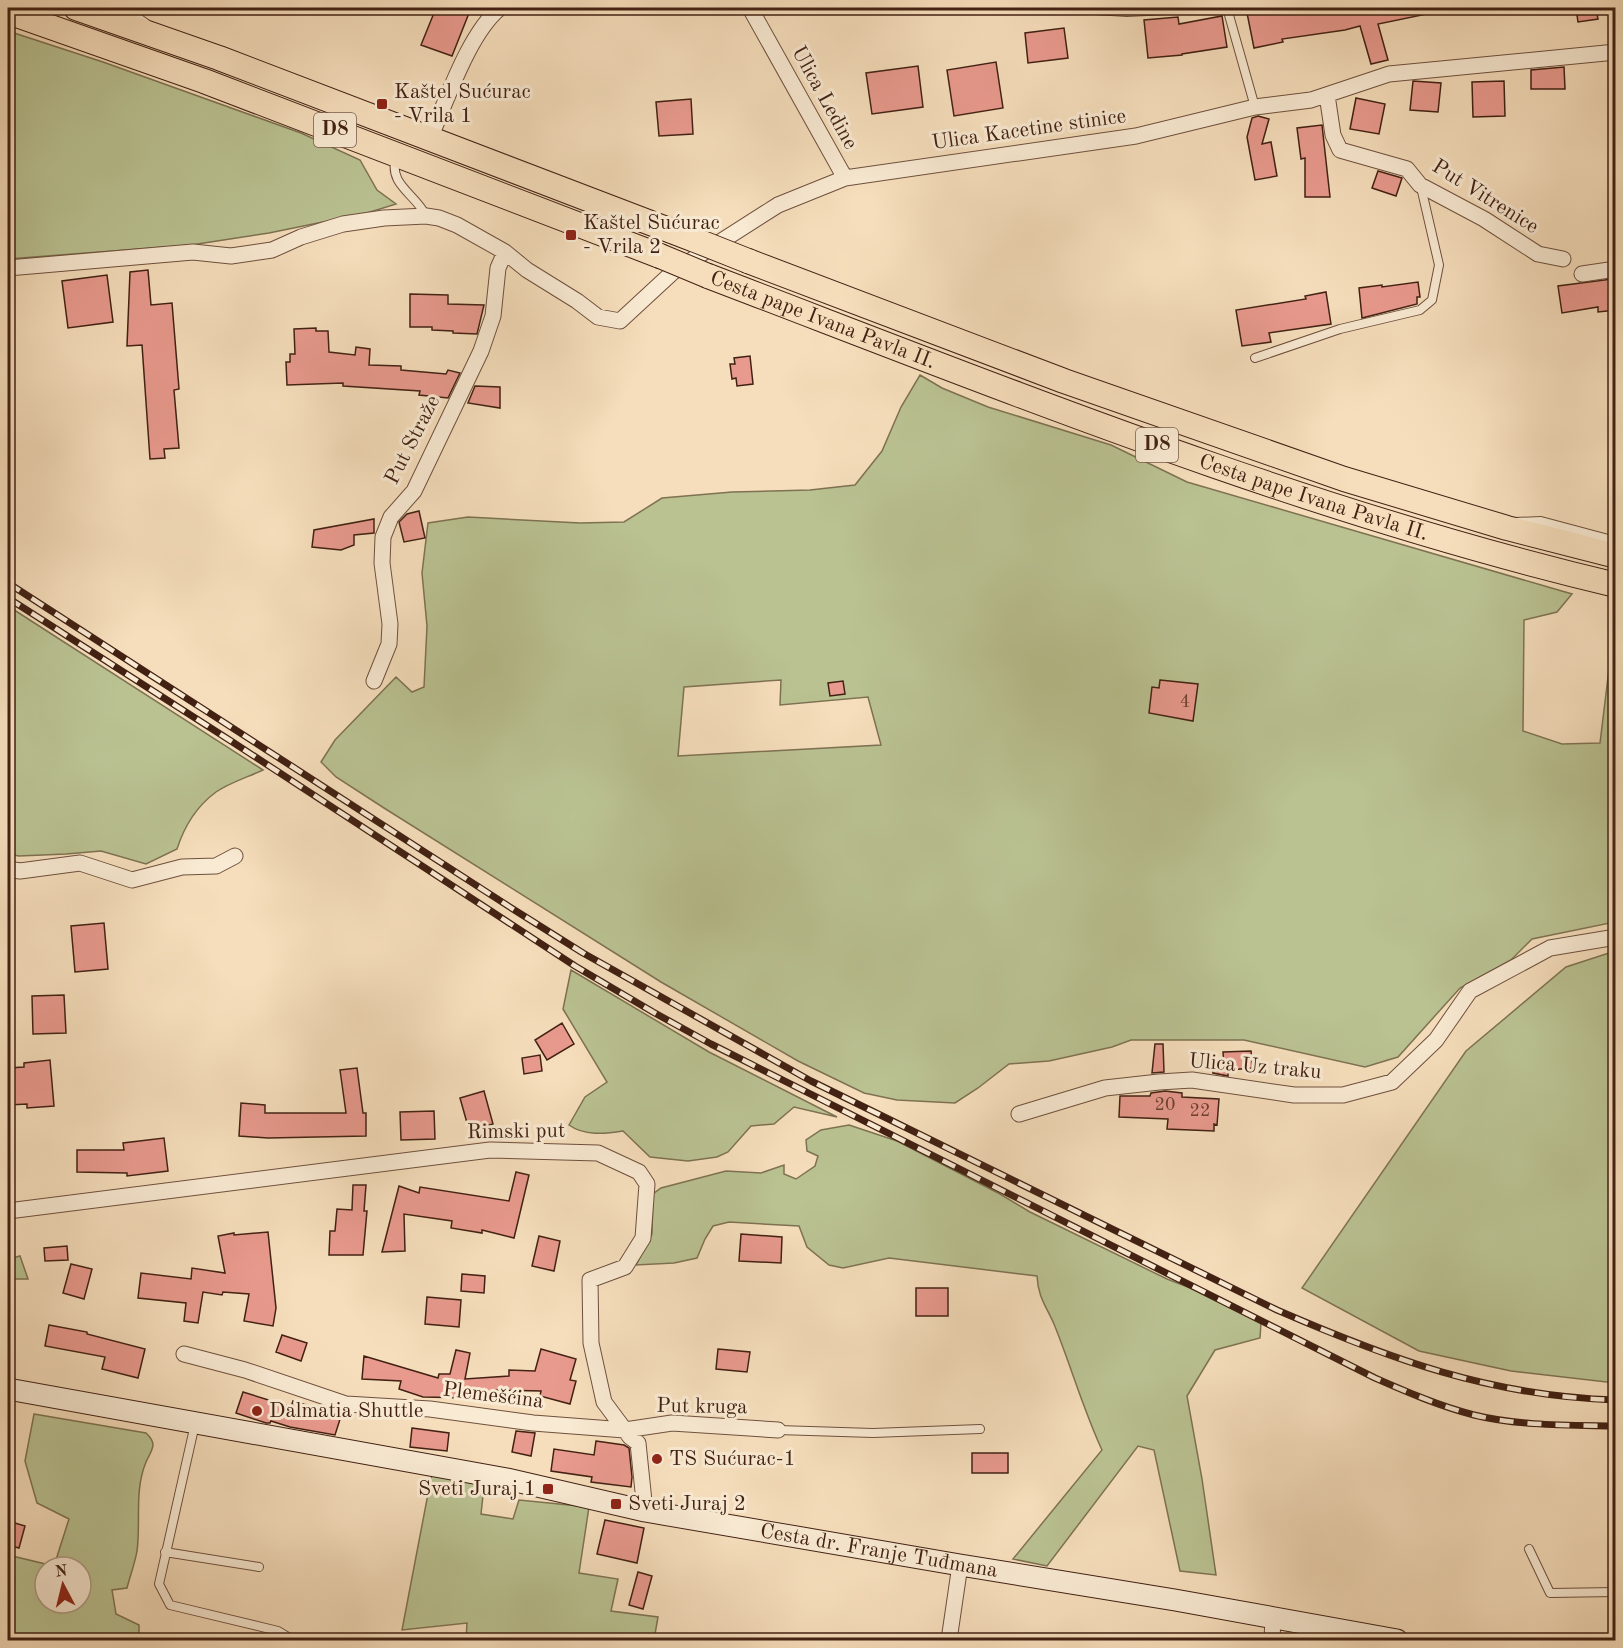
<svg xmlns="http://www.w3.org/2000/svg" width="1623" height="1648" viewBox="0 0 1623 1648" font-family="'Old Standard TT',serif">
<style>
.green{fill:#bac292;stroke:#7e7252;stroke-width:1.5;fill-rule:evenodd}
.building{fill:#e99a8e;stroke:#422113;stroke-width:1.5}
.lines{fill:none;stroke-linecap:round;stroke-linejoin:round}
.service-casing{stroke:#6f503d;stroke-width:10}
.minor-casing{stroke:#6f503d;stroke-width:17}
.secondary-casing{stroke:#422113;stroke-width:23}
.primary-casing{stroke:#422113;stroke-width:26}
.service{stroke:#f9ead3;stroke-width:8}
.minor{stroke:#f9ead3;stroke-width:15}
.secondary{stroke:#f9ead3;stroke-width:21}
.primary{stroke:#f6debc;stroke-width:24}
.rail-casing{stroke:#422113;stroke-width:7}
.rail{stroke:#f9ead3;stroke-width:4.5;stroke-dasharray:14;stroke-linecap:butt}
.primary-bridge-casing{stroke:#422113;stroke-width:26;stroke-linecap:butt}
.primary-bridge{stroke:#f6debc;stroke-width:24}
.poi-dot{fill:#8f2418;stroke:#f9ead3;stroke-width:2}
.labels{text-anchor:middle;dominant-baseline:central;stroke-width:6;stroke-linejoin:round;paint-order:stroke}
.number-label{font-size:18px;fill:#6c3f32}
.shield{fill:#f9ead3;stroke:#795d4d;stroke-width:1.5}
.shield-label{font-size:20px;font-weight:bold;fill:#422113}
.poi-label{font-size:21px;fill:#422113;stroke:#f9ead3;text-anchor:start}
.street-label{font-size:21px;fill:#422113;stroke:#f9ead3}
</style>
<rect width="100%" height="100%" fill="#f6debc"/>
<filter id="stains"><feTurbulence type="fractalNoise" baseFrequency=".00333" numOctaves="4"/><feColorMatrix values="0 0 0 0 .2 0 0 0 0 .09 0 0 0 0 .02 0 0 0 .5 -.17"/></filter>
<radialGradient id="worn" r=".72"><stop offset=".6" stop-color="#630" stop-opacity="0"/><stop offset="1" stop-color="#630" stop-opacity=".3"/></radialGradient>
<path class="green" d="M8,31l95,31 198,71 59,27 17,30 19,14 -29,9 -98,20 -78,12 -183,14z
M920,375l22,13 46,19 123,38 76,37 385,112 -15,18 -33,8 -1,111 39,13 38,-1 9,-74 6,2v251l-83,17 -21,21 -51,28 -62,69 -33,10 -121,-27h-113l-19,7 -63,14 -40,3 -31,24 -23,15 -58,-3 -33,-7 -66,-32 -137,-79 -277,-174 -48,-31 -15,-15 14,-22 61,-63 16,15 12,-5 3,-61 -5,-53 6,-50 40,-6 112,6 44,-1 38,-24 70,-6 78,-2 45,-5 27,-34 19,-44zM781,680l-1,25 88,-8 13,48 -203,11 6,-69z
M8,606l255,164c-15,7 -34,13 -47,22 -19,14 -32,35 -39,57l-31,15 -45,-13 -35,3 -47,2 -11,-2z
M1609,953h6v430l-104,-12 -92,-20 -117,-63 164,-237 100,-84z
M571,970l138,82 128,65 -43,-10 -20,17 -23,2 -23,26 -11,5 -29,4 -38,-4 -27,-26c-18,3 -39,5 -54,-6l16,-28 22,-15 -44,-73z
M849,1125l48,16 103,53 30,18 137,67 39,15 55,29 -1,15 -45,12 -28,46 15,83 14,96 -36,-4 -26,-121 -16,-4 -91,120 -34,-7 89,-109c-19,-41 -31,-84 -48,-126 -8,-18 -16,-27 -17,-48l-148,-18 -46,10 -14,-3 -22,-18 -8,-21 -70,-4 -16,4 -8,13 -8,19 -23,5 -38,2 16,-31 1,-40 8,-6 65,-17 35,2 23,-8v9l12,5 19,-13 3,-10 -11,-5 -1,-11 15,-10z
M20,1256l8,23h-20v-20z
M34,1414l112,19c12,11 6,16 0,29 -12,29 -5,59 -9,89 -2,12 -7,25 -10,37l-15,2 4,24 23,11v9l52,6h-183v-85l46,11 15,-47 -32,-16 -12,-42zM45,1567h36v36h-36z
M432,1473l52,13 -3,28 32,5 6,-19 70,7 -10,66 39,6 -7,32 47,6 -4,23h-188l1,-17 -65,7z"/>
<path class="building" d="M436,8h35l-19,48 -31,-11z
M1246,8h181v6l-49,10 10,36 -17,4 -11,-38 -15,4 -63,9 1,3 -29,6z
M1576,8h20l2,11 -20,3z
M1222,16l5,31 -45,7v1l-34,3 -4,-38 34,-3 1,7z
M1064,28l4,30 -40,5 -3,-30z
M996,62l7,46 -49,8 -7,-46z
M918,66l5,41 -51,7 -6,-41z
M1564,67l1,22h-34v-19z
M1413,81l28,2 -3,29 -28,-2z
M1504,81l1,35 -32,1 -1,-35z
M1356,98l29,6 -6,30 -29,-5z
M691,99l2,35 -34,2 -3,-34z
M1258,116l11,3 -7,25 9,-2 6,34 -22,4 -8,-43 5,-19z
M1322,125l8,72h-25v-39l-4,1 -4,-31z
M1378,171l24,7 -6,18 -24,-8z
M148,270l3,35 21,-2 7,86 -5,1 5,58 -15,1 1,9 -15,1 -8,-114 -15,1 3,-74z
M107,275l6,47 -45,6 -6,-47z
M1612,279l4,31 -18,2v-5l-36,6 -4,-27z
M1418,282l2,15h-3v7l-55,14 -3,-30 23,-3v2z
M1326,292l5,32 -62,9 2,9 -29,4 -6,-36 70,-11 -1,-3z
M410,294l38,1v9l36,1 -7,29 -24,-1v-2l-21,-1v-3h-22z
M316,328v3h12l1,21 26,3 1,-8 14,2 -1,16 32,1v4l45,4 2,-4 12,3 -12,25 -29,-3 1,-4 -77,-5v-3l-56,2 -1,-23h4v-8h5l-1,-25z
M750,356l3,28 -16,2 -1,-8 -4,1 -2,-15h5l-1,-6z
M475,386l25,1v21l-32,-5z
M419,511l6,27 -21,4 -5,-20 8,-8z
M374,519v14l-20,2v10l-13,5 -29,-3 2,-17z
M1160,680l38,4 -5,37 -44,-8 3,-26 7,1z
M843,681l2,13 -15,2 -2,-13z
M104,923l4,46 -33,3 -4,-46z
M64,995l2,38 -33,1 -1,-38z
M562,1023l12,21 -27,16 -12,-20z
M1155,1044h8l1,28 -12,1z
M1251,1051l2,17 -25,2v6l-15,-3 -1,-8h12l-1,-13z
M540,1055l2,16 -18,3 -2,-16z
M50,1060l4,46 -27,2v-4l-19,1v-37l16,-1v-4z
M357,1068l6,45h3v23l-98,2 -29,-2 2,-33 24,2v8h81l-6,-43z
M484,1091l9,33 -24,6 -9,-32z
M1165,1091l17,2v4l37,2 -2,26 -3,-1v7l-47,-2 1,-10 -49,-2 1,-21h30l1,-3z
M434,1111l1,28 -34,1 -1,-28z
M164,1138l4,33 -41,5v-3l-50,-1v-22h47l-1,-7z
M516,1172l13,3 -15,63 -32,-8v3l-31,-5 1,-7 -48,-7 1,37 -23,1 17,-66 20,7 1,-6 89,14z
M353,1185h13l-2,26h3l-4,44h-34l1,-24h5l2,-22 15,1z
M268,1232l8,76 -3,18 -29,-5 5,-27 -26,-2 -1,3 -19,-3 -5,31 -14,-2 2,-18 -48,-5 3,-25 50,6 1,-11 33,5 -7,-37 16,-3v2z
M741,1234l41,3 -1,26 -42,-2z
M539,1236l21,5 -6,30 -22,-5z
M67,1246l1,14 -23,1 -1,-13z
M71,1264l21,5 -8,30 -21,-6z
M462,1274l23,2 -1,17 -23,-2z
M916,1288h32v28h-32z
M427,1297l34,3 -2,27 -34,-3z
M49,1325l38,7v2l58,15 -7,29 -36,-9 3,-12 -60,-11z
M282,1335l25,8 -6,18 -25,-9z
M541,1349l35,10 -6,21 6,1 -6,23 -30,-8 1,-5 -45,-1 1,5 -27,3 -47,-1 -24,-8 2,-8 -39,-2 2,-23 74,22 1,-4h11l6,-24 14,3 -5,26 44,-3v-6l26,1z
M718,1349l32,3 -3,20 -31,-3z
M243,1392l48,15 2,-6 26,8 1,-3 22,7 -7,22 -45,-8 -19,-6 -1,2h-4l-30,-10z
M412,1428l37,5 -2,18 -37,-4z
M516,1431l19,2 -4,23 -19,-4z
M596,1441l28,4 5,3 3,29 -1,10 -40,-5 1,-5 -41,-6 3,-22 40,6z
M972,1453h36v20h-36z
M605,1520l39,8 -7,35 -40,-9z
M8,1521l17,5 -6,22 -11,-3z
M638,1572l14,4 -9,33 -14,-4z"/>
<g class="lines">
<g class="service-casing">
<path id="service" d="M124,8l23,16
M1063,8l64,4 79,-4
M1227,8l28,99
M396,158c-8,27 20,36 30,58
M1255,358l85,-29 80,-19 12,-10 7,-35 -18,-78
M1515,522l26,-1 75,20
M195,1424l-36,160 11,21 108,26 15,9
M778,1430l95,3 107,-4
M1529,1549l21,44 66,-1
M165,1552l94,15"/>
</g>
<g class="minor-casing">
<path id="minor" d="M750,8l95,170
M1327,95l6,40 7,15 67,19 13,16 64,34 54,35 25,5
M430,138c17,-38 39,-105 70,-130
M8,268l185,-16 38,4 41,-6 29,-13 42,-13 41,-6 42,-2 13,2 18,7 48,27 22,18 50,31 21,16 22,4 53,-49 105,-67 67,-27 291,-42 119,-29 56,-7 78,-26 227,-22
M1582,274l34,-5
M374,681l15,-37 1,-20 -8,-61 1,-26 8,-20 23,-26 67,-140 12,-35 5,-48 7,-16
M8,869l12,2 60,-8 52,17 50,-13 34,-1 19,-10
M1019,1114l86,-26 54,-6 33,-2 102,15h49l49,-13 44,-42 34,-49 80,-43 66,-11
M8,1211l482,-61 108,3 41,19 8,12 -4,54 -18,29 -35,13 1,63 13,59 26,35 8,6 7,68
M184,1354l61,16 101,34 84,5 103,14 92,7 47,-7 106,7
M949,1640l11,-75
M1272,1640l1,-23"/>
</g>
<g class="secondary-casing">
<g id="secondary">
<path id="s1" d="M8,1389l499,90 138,32 315,54 215,35 222,40"/>
</g>
</g>
<g class="primary-casing">
<g id="primary">
<path d="M76,8l143,50 476,182"/>
<path d="M8,12l196,69 456,175"/>
<path d="M748,261l316,120 280,98 163,49 109,28"/>
<path id="s2" d="M708,276c299,114 596,235 908,309"/>
</g>
</g>
<use href="#service" class="service"/>
<use href="#minor" class="minor"/>
<use href="#secondary" class="secondary"/>
<use href="#primary" class="primary"/>
<g class="rail-casing">
<path id="rail" d="M8,583l508,328 67,42 228,128 466,229c113,49 213,86 339,90
M8,598l223,143 344,225 78,46 58,32 664,334c32,14 64,28 99,37 45,11 95,10 142,11"/>
</g>
<use href="#rail" class="rail"/>
<g class="primary-bridge-casing">
<path id="primary-bridge" d="M695,240l53,21
M660,256l48,20"/>
</g>
<use href="#primary-bridge" class="primary-bridge"/>
</g>
<g class="poi-dot">
<rect x="376" y="98" width="12" height="12" rx="3"/>
<rect x="565" y="229" width="12" height="12" rx="3"/>
<circle cx="257" cy="1411" r="6"/>
<circle cx="657" cy="1459" r="6"/>
<rect x="542" y="1483" width="12" height="12" rx="3"/>
<rect x="610" y="1498" width="12" height="12" rx="3"/>
</g>
<g class="labels">
<g class="number-label">
<text x="1185" y="702">4</text>
<text x="1165" y="1105">20</text>
<text x="1200" y="1111">22</text>
</g>
<g class="shield">
<rect x="314" y="113" width="42" height="34" rx="4.5"/>
<rect x="1136" y="428" width="42" height="34" rx="4.5"/>
</g>
<g class="shield-label">
<text x="335" y="130">D8</text>
<text x="1157" y="445">D8</text>
</g>
<g class="poi-label">
<text x="394" y="92">Kaštel Sućurac<tspan x="394" dy="24">- Vrila 1</tspan></text>
<text x="583" y="223">Kaštel Sućurac<tspan x="583" dy="24">- Vrila 2</tspan></text>
<text x="269" y="1411">Dalmatia Shuttle</text>
<text x="669" y="1459">TS Sućurac-1</text>
<text x="536" y="1489" text-anchor="end">Sveti Juraj 1</text>
<text x="628" y="1504">Sveti Juraj 2</text>
</g>
<g class="street-label">
<text transform="translate(824 98) rotate(61)">Ulica Ledine</text>
<text transform="translate(1029 130) rotate(-8)">Ulica Kacetine stinice</text>
<text transform="translate(1485 197) rotate(32)">Put Vitrenice</text>
<text stroke="none"><textPath href="#s2" startOffset="123">Cesta pape Ivana Pavla II.</textPath></text>
<text transform="translate(413 440) rotate(-63)">Put Straže</text>
<text stroke="none"><textPath href="#s2" startOffset="645">Cesta pape Ivana Pavla II.</textPath></text>
<text transform="translate(1255 1067) rotate(5)">Ulica Uz traku</text>
<text transform="translate(516 1132) rotate(-1)">Rimski put</text>
<text transform="translate(493 1396) rotate(7)">Plemešćina</text>
<text transform="translate(702 1407) rotate(1)">Put kruga</text>
<text stroke="none"><textPath href="#s1" startOffset="886">Cesta dr. Franje Tuđmana</textPath></text>
</g>
</g>
<rect width="1623" height="1648" fill="none" stroke="#f6debc" stroke-width="30"/>
<rect x="9" y="9" width="1605" height="1630" fill="none" stroke="#422113" stroke-width="3"/>
<rect x="15" y="15" width="1593" height="1618" fill="none" stroke="#422113" stroke-width="1.5"/>
<g transform="translate(63 1585) rotate(353)"><circle r="28" fill="#f9ead3" stroke="#b09a86" stroke-width="1.5"/>
<path d="M0-4.5L10 22L0 15L-10 22Z" fill="#8f2418"/>
<text y="-9" font-size="16" font-weight="bold" text-anchor="middle" fill="#422113">N</text>
</g>
<rect width="100%" height="100%" filter="url(#stains)"/>
<rect width="100%" height="100%" fill="url(#worn)"/>
</svg>
